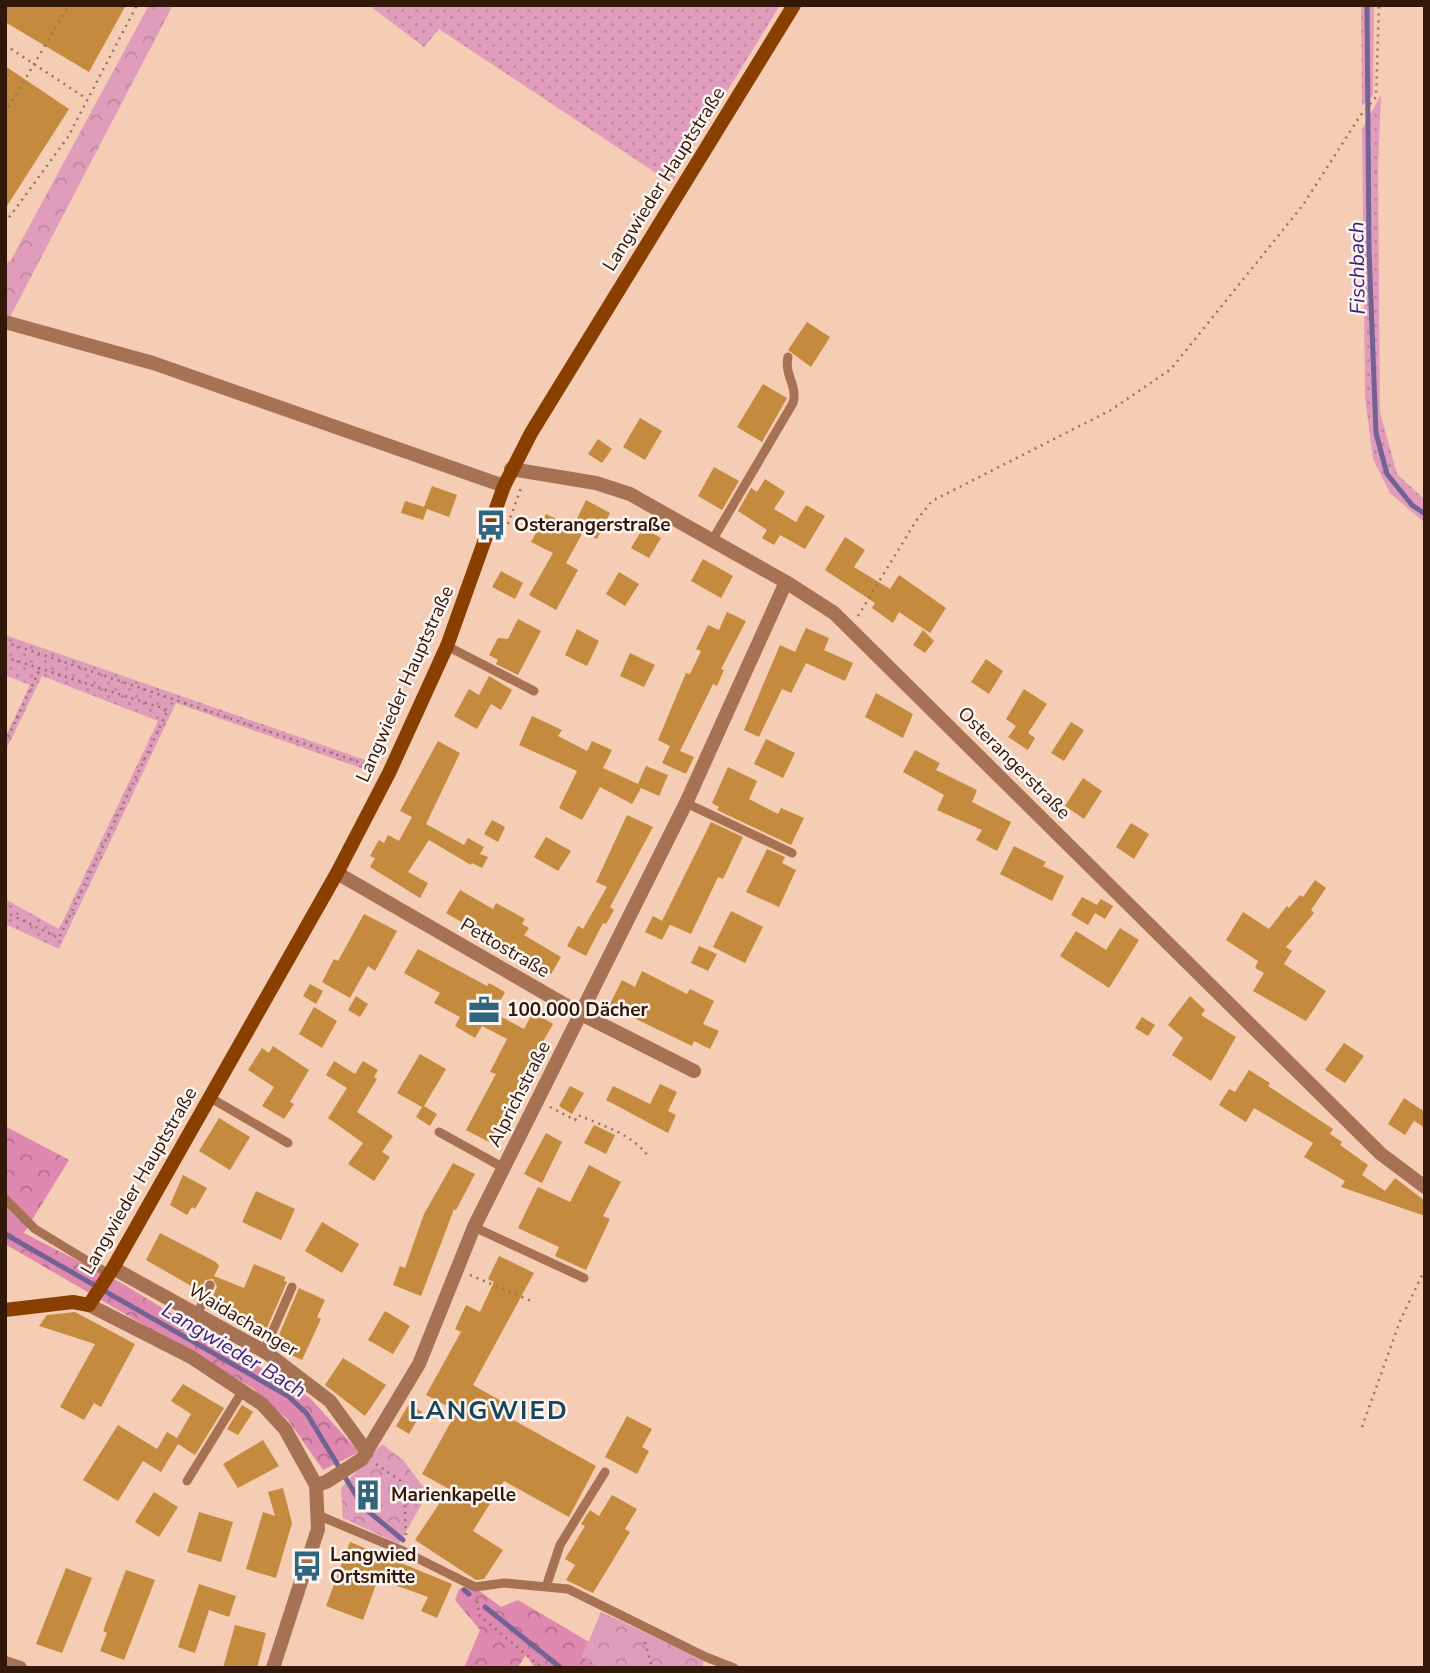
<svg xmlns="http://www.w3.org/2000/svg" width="1430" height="1673" viewBox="0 0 1430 1673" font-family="'Nunito Sans',sans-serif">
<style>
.grass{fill:url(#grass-dots)}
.forest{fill:url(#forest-crowns)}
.park{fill:url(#park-crowns)}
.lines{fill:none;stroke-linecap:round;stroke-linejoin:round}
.stream{stroke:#746295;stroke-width:5}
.building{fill:#c48a3d}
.path{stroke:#977561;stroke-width:2.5;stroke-dasharray:2 5;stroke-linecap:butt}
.lane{stroke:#a67253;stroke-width:9}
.street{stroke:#a67253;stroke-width:14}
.secondary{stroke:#893f00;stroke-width:14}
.labels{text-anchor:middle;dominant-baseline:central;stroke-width:5;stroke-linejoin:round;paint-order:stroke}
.street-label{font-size:19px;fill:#311808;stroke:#fcf5f1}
.poi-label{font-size:19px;font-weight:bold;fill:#311808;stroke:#fcf5f1;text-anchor:start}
.water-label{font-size:21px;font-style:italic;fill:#402380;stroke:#fcf5f1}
.district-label{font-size:26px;font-weight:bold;letter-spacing:2px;fill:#18455a;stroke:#fcf5f1}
</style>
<defs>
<pattern id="grass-dots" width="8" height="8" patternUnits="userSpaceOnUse" patternTransform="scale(1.75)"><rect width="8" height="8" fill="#e09dbb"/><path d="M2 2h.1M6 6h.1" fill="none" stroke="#c1869f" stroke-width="1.8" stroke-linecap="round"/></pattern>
<pattern id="forest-crowns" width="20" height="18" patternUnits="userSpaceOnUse" patternTransform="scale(1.75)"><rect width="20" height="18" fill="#df88b0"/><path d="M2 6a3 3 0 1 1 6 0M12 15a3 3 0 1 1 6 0" fill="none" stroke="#b56e8d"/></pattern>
<pattern id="park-crowns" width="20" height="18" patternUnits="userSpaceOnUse" patternTransform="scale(1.75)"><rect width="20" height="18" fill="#e09dbb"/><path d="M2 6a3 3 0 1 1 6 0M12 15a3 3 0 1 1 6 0" fill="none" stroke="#c1869f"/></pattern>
</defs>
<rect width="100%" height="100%" fill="#f5ccb4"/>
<path class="grass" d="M369,5h411l-109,178 -232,-154 -15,18z
M1361,5h13l-1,90 -11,11z
M1381,95l-3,72 2,245 17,62 28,26v23l-35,-30 -17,-34 -8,-62 -3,-268z
M5,635l369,128 -5,8 -193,-68 -117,246 -54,-25v-25l54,30 99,-208 -116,-45 -37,76v-14l25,-53 -25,-10z"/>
<path class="forest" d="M5,1126l64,34 -45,73 99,51 187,114 49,54 -36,18 -35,-50 -34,-31 -249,-145z
M470,1584l31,23 17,-7 71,42 -7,15 19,11h-66l-9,-13 -9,13h-53l16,-38 -25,-30 4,-11z"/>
<path class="park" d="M149,5h24l-164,314 -4,-1v-53l6,-5z
M382,1444l21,16 25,33 -29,51 -56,-26 -2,-30z
M601,1612l103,48 -2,8h-101l-19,-11z"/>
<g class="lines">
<path class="stream" d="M1367,5l2,245 7,183 11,41 25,31 13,9
M5,1234l283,162 19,18 56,93 40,33
M464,1590l5,4
M485,1607l76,61"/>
</g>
<path class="building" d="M5,5h121l-37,67 -84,-50z
M5,66l64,43 -64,100z
M807,322l23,15 -19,30 -23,-17z
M763,384l24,14 -25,44 -25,-15z
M640,418l22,13 -17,29 -22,-13z
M598,439l14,10 -10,14 -14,-9z
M714,467l25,14 -17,29 -24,-14z
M765,479l20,13 -11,17 22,13 10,-17 19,11 -20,33 -25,-14 -6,10 -12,-7 5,-8 -29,-19 13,-23 6,4z
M432,486l25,9 -8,22 -22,-8 -4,11 -22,-7 4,-12 19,6z
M586,500l24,13 -13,26 -24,-12z
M546,514l37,18 -17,31 12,7 -22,40 -27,-15 24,-42 -22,-11z
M643,528l18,10 -12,20 -18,-10z
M845,537l20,13 -11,17 36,22 9,-14 47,33 -16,25 -31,-21 -6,11 -21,-15 3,-5 -50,-33z
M703,559l30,17 -12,22 -30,-17z
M501,571l22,12 -8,16 -23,-12z
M619,572l20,12 -14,22 -19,-12z
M727,612l19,9 -25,48 3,1 -7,16 -4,-2 -33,67 14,6 -8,17 -24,-11 8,-17 -12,-6 28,-67 4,1 11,-23 -5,-2 12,-24 11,5z
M518,619l23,12 -23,44 -22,-11 2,-4 -9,-5 9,-17 10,1z
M806,628l23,10 -5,12 29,13 -8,18 -39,-18 -15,30 -9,-4 -23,48 -15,-7 36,-85 15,7z
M577,629l22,12 -12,25 -22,-11z
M923,630l11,11 -9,12 -12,-8z
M630,653l25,12 -11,22 -24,-11z
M986,659l17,12 -14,23 -18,-12z
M489,676l23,14 -11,20 -10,-6 -14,25 -23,-13 15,-27 10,6z
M1024,689l23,15 -19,29 7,5 -7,12 -20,-13 8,-11 -10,-7z
M876,693l37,21 -10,24 -38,-21z
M532,716l30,14 -4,6 29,15 5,-10 20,9 -9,18 35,16 8,-18 22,9 -9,21 -18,-8 -9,16 -32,-17 -18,33 -23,-12 18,-37 -58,-26z
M1071,722l13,8 -20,31 -13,-8z
M766,739l29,14 -12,25 -29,-14z
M438,741l22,12 -34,71 38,21 4,-7 16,9 -4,7 8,3 -6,11 -10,-5 -1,2 -42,-25 -21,32 20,11 -8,15 -50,-31 5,-9 -5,-2 9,-16 5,3 4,-8 11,6 13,-24 -12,-6z
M915,750l25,13 -4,7 41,20 -5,12 39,20 -14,29 -21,-11 6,-10 -45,-20 7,-15 -41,-23z
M728,767l29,14 -8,18 29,15 3,-6 23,10 -13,27 -74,-35 2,-3 -7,-4z
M1083,778l19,13 -18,28 -19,-13z
M627,815l26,12 -43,80 4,3 -8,14 -3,-1 -17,33 -19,-10 11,-20 5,3 24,-42 -11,-5z
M492,820l13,7 -7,15 -14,-8z
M711,822l32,15 -20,42 -5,-2 -27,57 -25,-11 4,1 -8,16 -17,-8 8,-16 9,5z
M1131,823l18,11 -15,25 -18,-12z
M546,837l25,14 -13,20 -24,-14z
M1014,846l32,16 -3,4 21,10 -12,25 -52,-27z
M767,849l18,8 -3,6 14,7 -17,37 -33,-15z
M1315,880l11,8 -15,22 3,3 -28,34 6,4 -8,13 42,27 -20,30 -53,-30 11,-18 -9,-5 3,-7 -32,-21 17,-28 26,17 18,-23 2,2 11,-13 3,2z
M460,890l33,19 3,-6 29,16 -3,5 7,4 -5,7 37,22 -10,17 -105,-61z
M1082,897l15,8 4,-6 12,7 -8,13 -10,-6 -7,12 -17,-10z
M731,911l32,16 -18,36 -32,-16z
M364,914l33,17 -22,40 -7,-5 -18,32 -28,-16 12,-23 4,2z
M1120,928l19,12 -30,48 -49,-32 16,-25 30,19z
M699,946l18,8 -9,17 -17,-8z
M418,949l69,37 2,-3 16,9 -11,21 30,16 9,-17 20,12 -20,35 4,1 -15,28 -3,-1 -30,55 -23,-12 30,-56 -6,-2 17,-33 -25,-13 -7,12 -20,-12 5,-9 -26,-14 6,-10 -36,-20z
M642,971l45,23 3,-5 24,12 -11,23 16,7 -9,18 -16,-8 -2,5 -83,-40 13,-26 13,7z
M310,984l13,7 -7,13 -13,-8z
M356,996l12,8 -8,13 -12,-7z
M1190,996l15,14 -4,5 35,22 -25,44 -39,-26 11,-17 -15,-13z
M314,1007l23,14 -15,27 -23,-14z
M1142,1017l13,8 -7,11 -13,-8z
M1344,1043l20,13 -19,27 -20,-13z
M273,1046l36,24 -19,32 4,2 -10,15 -22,-13 12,-19 -26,-17 14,-22 7,5z
M420,1054l26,15 -22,37 13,8 -7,12 -14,-9 6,-10 -25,-14z
M334,1061l21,13 8,-13 15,9 -4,7 3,2 -20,33 36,24 -11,16 8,5 -16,24 -26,-17 15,-21 -35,-25 19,-30 -21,-13z
M1249,1070l21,13 -2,3 65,43 -3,5 12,8 -2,3 28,20 -6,10 23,16 10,-13 30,23v15l-84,-29 4,-6 -41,-24 9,-14 -59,-35 -8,14 -27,-17 10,-16 6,3z
M660,1084l17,8 -9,19 8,4 -8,18 -62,-33 7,-14 37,18z
M570,1086l14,7 -12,21 -13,-8z
M1404,1098l21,14v16l-11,-7 -9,14 -17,-11z
M219,1118l31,19 -20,33 -31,-19z
M594,1125l21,10 -9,19 -22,-11z
M546,1133l16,9 -20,41 -18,-9z
M453,1163l22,11 -19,36 -2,-1 -33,87 -28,-11 7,-19 5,2 19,-54z
M589,1165l32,17 -18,34 7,3 -24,51 -31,-14 4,-9 -41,-19 20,-41 32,15z
M183,1175l24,13 -12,21 -3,-2 -5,8 -17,-10z
M256,1191l39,18 -14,31 -39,-18z
M322,1222l37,22 -17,29 -37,-22z
M160,1233l56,29 3,4 -5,10 30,12 10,-24 31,13 -1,4 3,1 -25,57 -33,-18 2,-3 -24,-9 10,-22 -4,-8 -8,1 -5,11 -54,-31z
M499,1256l35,17 -61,112 40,23 -5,9 88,49 -27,51 -65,-36 -31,50 30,19 -19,29 -8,1 -61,-40 34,-51 -27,-15 35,-63 -31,-16 35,-63 -6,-3 11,-24 14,7 14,-30 -6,-3z
M299,1288l26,12 -8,17 4,2 -19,41 -24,-11 -3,-5z
M385,1311l25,15 -17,28 -25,-14z
M75,1312l60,32 -34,63 -7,-4 -10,17 -24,-13 35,-63 -56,-18 8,-11z
M343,1358l43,27 -21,31 -40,-31z
M183,1384l41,24 -29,47 -17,-11 -17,28 -18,-11 -25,40 -35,-21 35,-55 39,24 10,-17 10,6 14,-24 -20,-13z
M409,1404l13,8 -13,22 -13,-8z
M242,1405l11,7 -15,23 -11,-6z
M627,1416l25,13 -10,18 7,4 -12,23 -32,-17z
M263,1440l16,26 -41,22 -15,-24z
M283,1488l9,35 -16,55 -30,-9 17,-57 12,4 -7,-24z
M154,1492l24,15 -19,30 -24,-15z
M612,1495l25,14 -12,20 5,3 -37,61 -27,-13 9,-15 -10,-6 20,-33 -4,-2 9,-14 9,6z
M199,1512l34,10 -12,40 -34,-10z
M350,1542l102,42 -15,34 -16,-7 7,-14 -50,-18 -15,41 -37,-14z
M66,1568l26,10 -30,75 -26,-9z
M126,1570l29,10 -31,80 -24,-9 7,-18 -4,-2z
M199,1584l37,12 -7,21 -20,-7 -14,43 -17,-6z
M235,1625l31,8 -9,35h-34z"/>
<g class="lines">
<path class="path" d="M5,45l82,54
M5,113l64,-108
M5,223l63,-86 69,-132
M508,524l13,-36
M858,616l58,-95 16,-20 179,-91 60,-41 132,-164 57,-89 16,-19 3,-92
M5,642l371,126
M5,657l163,53 -109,228 -54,-26
M5,743l35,-74
M550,1107l25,13 3,-5c23,10 54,19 70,41
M470,1275l61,26
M1362,1427l38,-106 25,-52
M376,1464l28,19 2,54
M477,1601l2,14 63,53
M645,1642l7,26"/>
<path class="lane" d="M713,539l80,-136c5,-17 -9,-28 -5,-46
M447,646l87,45
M686,803l106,50
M209,1097l79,46
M439,1132l65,36
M5,1199l30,30 74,45
M474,1227l110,51
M198,1313l12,-28
M264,1351l28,-64
M187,1481l56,-91
M320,1516l83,35 72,36 29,-4 64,6 138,68 28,11
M546,1587l14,-42 45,-73"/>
<path class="street" d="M5,322l148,41 351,123
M511,469l85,14 34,11 156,88 48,31 547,541 44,33
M337,873l244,141 113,57
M113,1268l154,85 63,48 37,51
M89,1305l102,52 71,47 23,25 31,56 2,44 -45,139
M316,1485l10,-3 36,-23 57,-95 55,-137 212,-424 100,-221
M5,1663l15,5"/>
<path class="secondary" d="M5,1310l68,-8 16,3 24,-37 224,-395 52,-100 58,-127 57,-160 27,-53 263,-428"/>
</g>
<defs>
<g id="bus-bare" transform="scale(2.415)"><path d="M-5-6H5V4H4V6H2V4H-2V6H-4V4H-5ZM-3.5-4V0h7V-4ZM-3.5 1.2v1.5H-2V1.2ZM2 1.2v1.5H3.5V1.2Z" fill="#2e6680" stroke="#fcf5f1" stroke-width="2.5" paint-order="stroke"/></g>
<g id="office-bare" transform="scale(2.415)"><path d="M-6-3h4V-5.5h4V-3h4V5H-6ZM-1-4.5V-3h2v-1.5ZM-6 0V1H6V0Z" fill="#2e6680" stroke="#fcf5f1" stroke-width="2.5" paint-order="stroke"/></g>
<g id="building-bare" transform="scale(2.415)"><path d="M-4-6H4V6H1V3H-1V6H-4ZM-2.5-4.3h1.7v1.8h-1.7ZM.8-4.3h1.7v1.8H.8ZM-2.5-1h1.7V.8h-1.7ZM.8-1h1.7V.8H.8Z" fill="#2e6680" stroke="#fcf5f1" stroke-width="2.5" paint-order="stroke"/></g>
</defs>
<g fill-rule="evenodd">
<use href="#bus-bare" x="491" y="525"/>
<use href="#office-bare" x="484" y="1010"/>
<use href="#building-bare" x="368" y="1495"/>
<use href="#bus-bare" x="307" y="1566"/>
</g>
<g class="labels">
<g class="street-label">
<text transform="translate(664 179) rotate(-58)">Langwieder Hauptstraße</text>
<text transform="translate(405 684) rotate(-66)">Langwieder Hauptstraße</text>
<text transform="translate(1014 763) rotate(45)">Osterangerstraße</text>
<text transform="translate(505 948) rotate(30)">Pettostraße</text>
<text transform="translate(519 1094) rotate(-63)">Alprichstraße</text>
<text transform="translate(139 1181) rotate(-60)">Langwieder Hauptstraße</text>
<text transform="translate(243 1320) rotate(31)">Waidachanger</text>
</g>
<g class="poi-label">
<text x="514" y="525">Osterangerstraße</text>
<text x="507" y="1010">100.000 Dächer</text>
<text x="391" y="1495">Marienkapelle</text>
<text x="330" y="1555">Langwied<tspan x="330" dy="22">Ortsmitte</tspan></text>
</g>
<g class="water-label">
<text transform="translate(1357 268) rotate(-91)">Fischbach</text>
<text transform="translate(234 1350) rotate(31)">Langwieder Bach</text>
</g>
<g class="district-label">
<text x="489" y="1410">LANGWIED</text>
</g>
</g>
<rect width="1430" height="1673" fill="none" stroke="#311808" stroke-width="14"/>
</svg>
